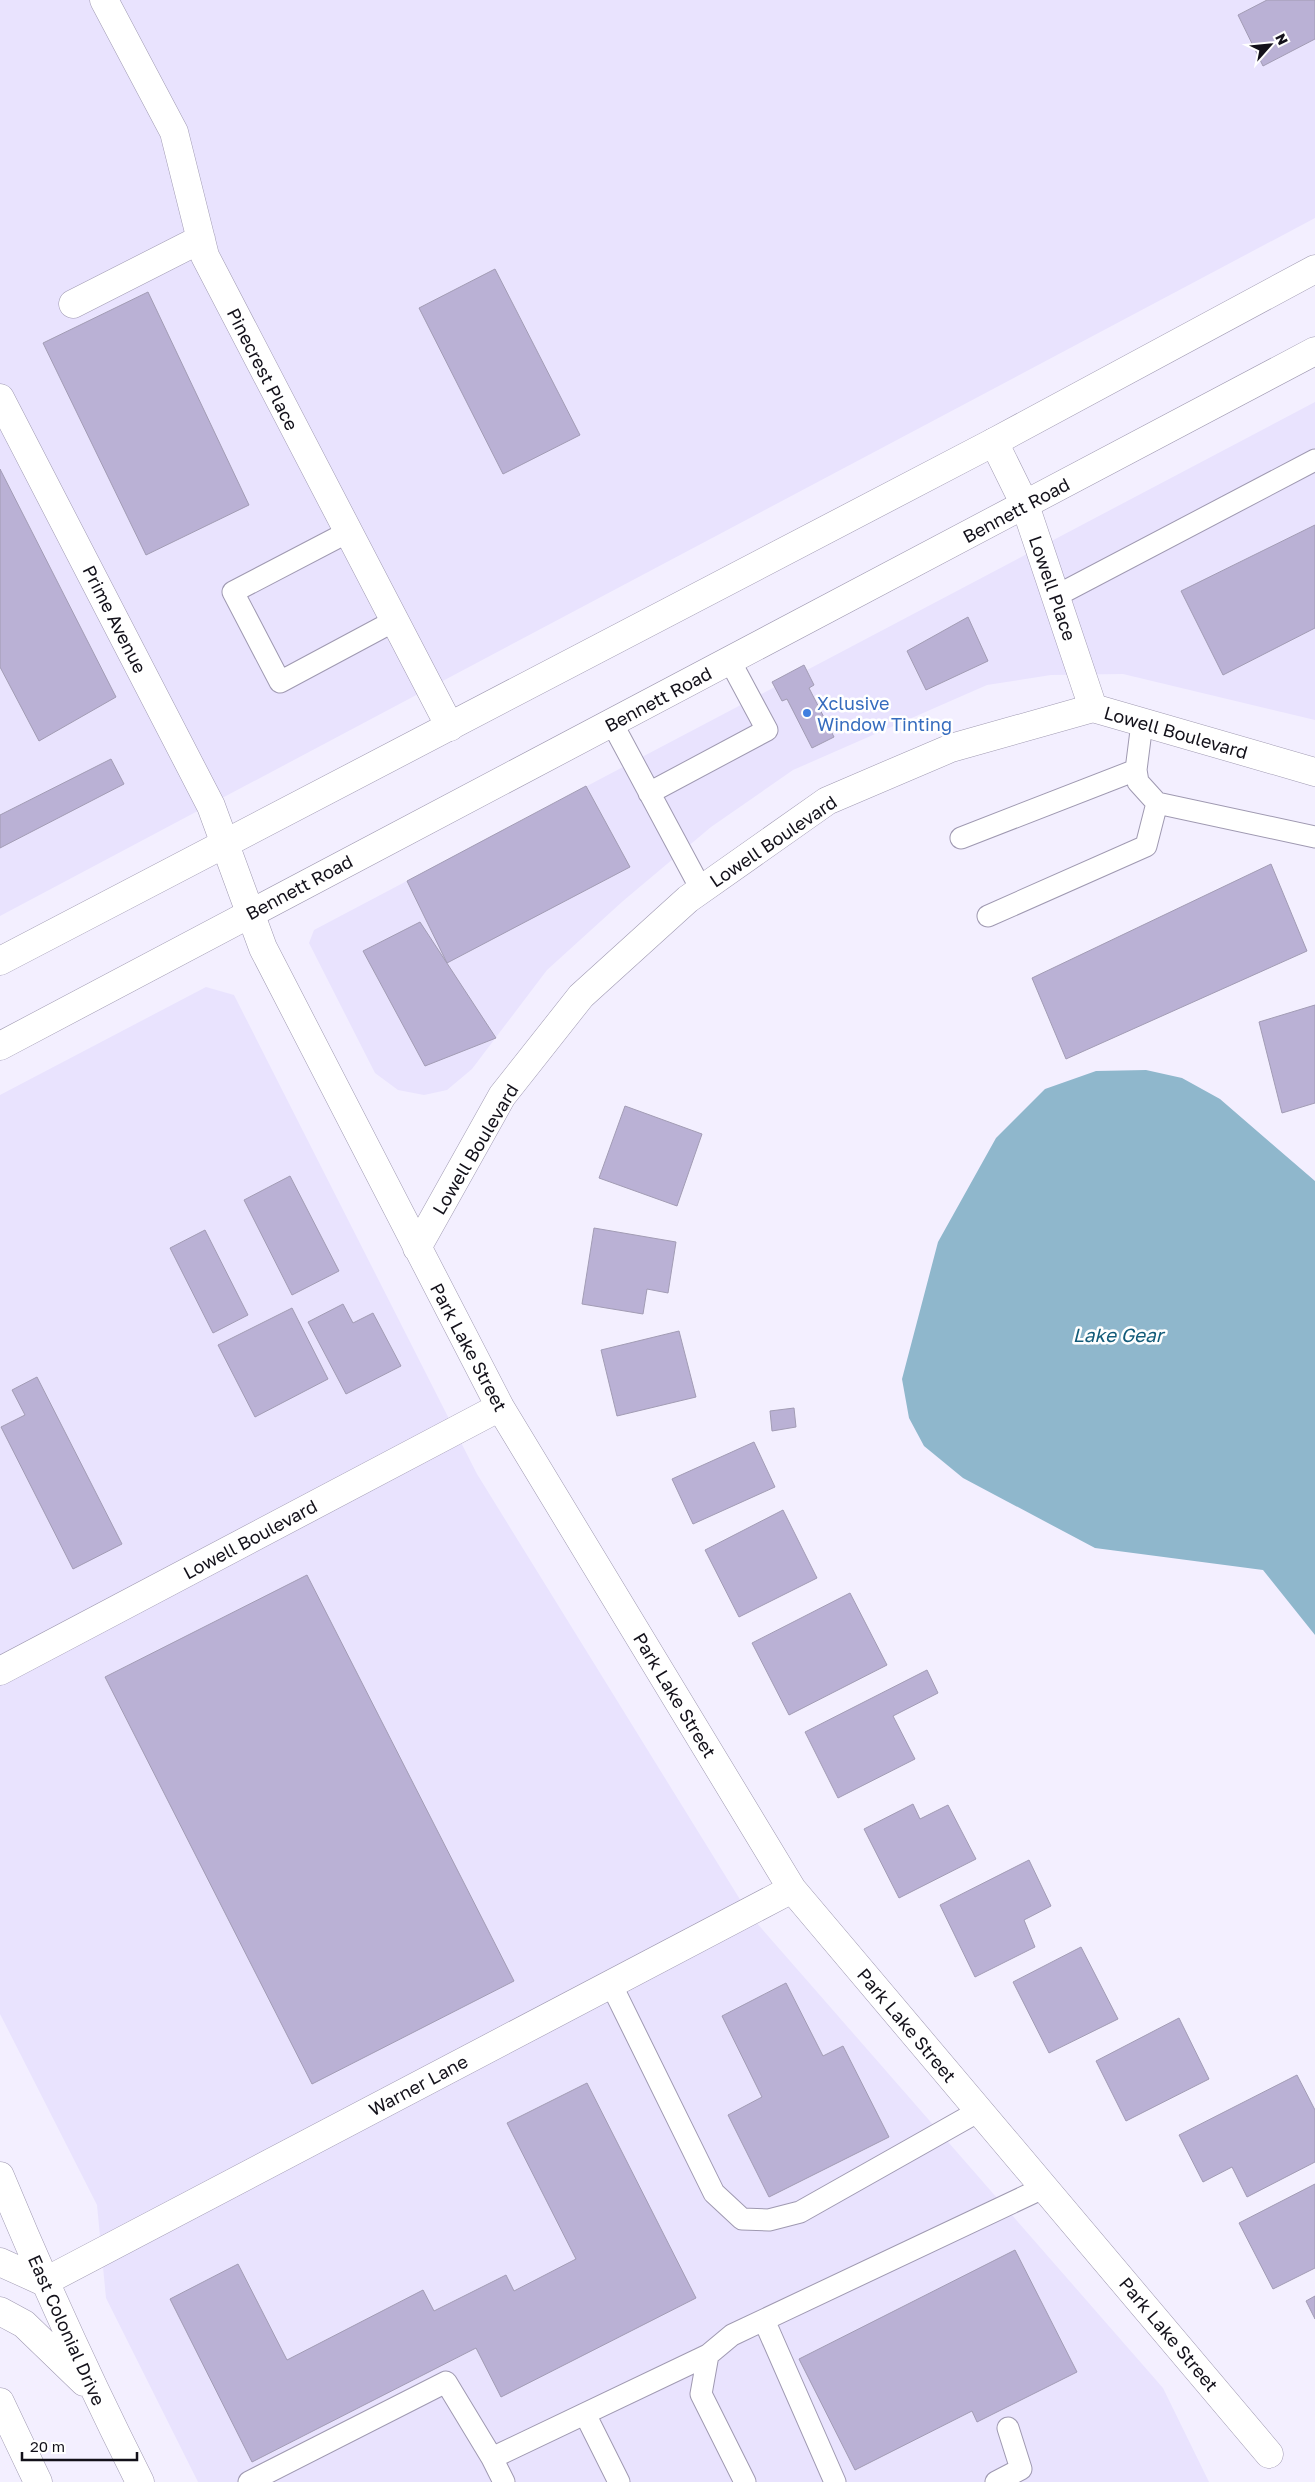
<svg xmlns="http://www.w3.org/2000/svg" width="1315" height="2482" viewBox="0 0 1315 2482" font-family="'Golos Text',sans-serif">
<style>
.built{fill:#e9e3fe}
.water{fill:#8fb7cc}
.building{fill:#bab1d5;stroke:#a29cb4}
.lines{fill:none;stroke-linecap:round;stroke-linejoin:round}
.service-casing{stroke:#9f99b1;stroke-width:23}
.minor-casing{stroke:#9f99b1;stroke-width:29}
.tertiary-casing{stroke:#9f99b1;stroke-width:29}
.trunk-casing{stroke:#9f99b1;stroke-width:29}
.service{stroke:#fff;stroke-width:21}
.minor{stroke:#fff;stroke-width:28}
.tertiary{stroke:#fff;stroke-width:28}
.trunk{stroke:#fff;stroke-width:28}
.shop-dot{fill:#3f7fe0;stroke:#fff;stroke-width:2}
.labels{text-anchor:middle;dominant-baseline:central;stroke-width:5;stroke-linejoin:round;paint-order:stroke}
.street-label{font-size:18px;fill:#13111a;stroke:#fff}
.shop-label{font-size:18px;fill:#366cbe;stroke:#fff;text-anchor:start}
.water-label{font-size:19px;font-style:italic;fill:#125b79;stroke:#fff}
</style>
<rect width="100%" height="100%" fill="#f3efff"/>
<path class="built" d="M0,0h1315v218l-1315,698z
M1315,402v318l-192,-46 -72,1 -64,10 -194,85 -82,57 -88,74 -76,69 -75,99 -25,21 -23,5 -26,-5 -23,-17 -66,-130 5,-13z
M206,987l28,8 243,479 272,440 414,474 46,94h-1011l-92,-184 -9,-93 -97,-191v-919z"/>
<path class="water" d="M1146,1070l36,8 38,21 95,82v454l-52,-65 -168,-22 -132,-70 -39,-32 -15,-28 -7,-39 36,-137 58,-104 49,-49 51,-18z"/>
<path class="building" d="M1267,0h48v39l-52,27 -25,-51z
M495,269l85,166 -77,39 -84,-166z
M148,292l101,213 -103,50 -103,-212z
M0,469l116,228 -77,44 -39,-74z
M1315,525v103l-92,47 -42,-84z
M968,617l20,44 -62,29 -19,-39z
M804,665l10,20 -5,3 25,49 -22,11 -25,-49 -5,2 -10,-19z
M111,759l13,25 -124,64v-33z
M586,786l44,81 -183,96 -40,-82z
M1271,864l36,87 -241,108 -34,-81z
M420,922l76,116 -71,28 -62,-115z
M1315,1005v98l-33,10 -23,-91z
M625,1106l77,28 -25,72 -78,-28z
M290,1176l49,95 -47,24 -48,-95z
M594,1228l82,14 -8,51 -21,-4 -4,25 -61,-10z
M205,1230l43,85 -35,18 -43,-85z
M343,1304l10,19 20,-10 28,53 -55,28 -38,-72z
M292,1308l36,71 -73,38 -37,-72z
M679,1331l17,66 -79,19 -16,-66z
M37,1377l85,167 -49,25 -72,-142 24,-12 -13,-25z
M794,1408l2,19 -24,4 -2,-20z
M754,1442l21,45 -82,37 -21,-45z
M783,1510l34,68 -78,39 -34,-67z
M307,1575l207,406 -202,103 -207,-407z
M850,1593l37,72 -98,50 -37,-72z
M927,1670l11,23 -45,23 22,43 -77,39 -33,-66z
M913,1804l7,15 28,-14 28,54 -77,39 -35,-69z
M1029,1860l22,46 -27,14 11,27 -60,30 -35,-72z
M1081,1947l37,72 -69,34 -36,-71z
M786,1983l37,73 20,-10 46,91 -120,60 -41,-82 34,-18 -40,-81z
M1179,2018l30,61 -83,42 -30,-60z
M1297,2075l18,35v52l-68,35 -15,-30 -29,15 -24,-47z
M587,2083l109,215 -195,99 -25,-49 -224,114 -82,-163 68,-35 49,96 136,-70 11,21 72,-36 8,16 62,-32 -69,-136z
M1315,2184v84l-42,21 -34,-66z
M1015,2250l62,122 -100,50 -5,-11 -117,59 -56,-111z
M1315,2296v23l-9,-18z"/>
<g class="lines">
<g class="service-casing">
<path id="service" d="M348,532l-115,60 47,90 114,-61
M1056,596l259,-136
M612,723l89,166
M1142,723l-6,47 2,12 19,21 158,34
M649,793l118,-63 -37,-69
M961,838l175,-68
M988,916l158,-70 11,-43
M611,1984l103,209 28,26 27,1 31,-8 179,-101
M764,2320l71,162
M585,2414l34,68
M249,2482l197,-100 46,76
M504,2482l-12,-24 216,-103
M745,2482l-44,-88 7,-39 24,-20 313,-148
M996,2482l25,-13 -13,-41"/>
</g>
<g class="minor-casing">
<path id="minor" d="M104,0l70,132 31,124 245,471
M73,304l128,-65
M0,398l211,408 52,142 237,459 292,482 477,565
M994,442l31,63 68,203
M417,1248l85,-152 79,-100 107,-97 139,-98 124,-53 142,-40 222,64
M0,1671l500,-264
M44,2282l748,-393"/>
</g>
<g class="tertiary-casing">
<path id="tertiary" d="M0,961l994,-519 321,-173
M0,1046l1315,-695"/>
</g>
<g class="trunk-casing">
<path id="trunk" d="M0,2176c43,104 89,205 140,306
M0,2262l44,20
M0,2311l24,13 60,58
M0,2402l38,80"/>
</g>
<use href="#service" class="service"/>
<use href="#minor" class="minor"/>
<use href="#tertiary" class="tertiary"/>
<use href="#trunk" class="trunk"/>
</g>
<circle class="shop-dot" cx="807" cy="713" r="5"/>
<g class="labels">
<g class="street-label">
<text transform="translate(263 369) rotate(63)">Pinecrest Place</text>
<text transform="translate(1016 510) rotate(-28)">Bennett Road</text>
<text transform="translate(1053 588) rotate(71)">Lowell Place</text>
<text transform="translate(115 619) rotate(63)">Prime Avenue</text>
<text transform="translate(658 699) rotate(-28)">Bennett Road</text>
<text transform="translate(1176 732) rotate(16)">Lowell Boulevard</text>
<text transform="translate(773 841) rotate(-34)">Lowell Boulevard</text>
<text transform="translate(299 887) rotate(-28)">Bennett Road</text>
<text transform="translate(475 1149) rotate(-59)">Lowell Boulevard</text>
<text transform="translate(469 1347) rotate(62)">Park Lake Street</text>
<text transform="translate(250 1539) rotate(-28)">Lowell Boulevard</text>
<text transform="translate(675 1695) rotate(59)">Park Lake Street</text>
<text transform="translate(907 2025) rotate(50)">Park Lake Street</text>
<text transform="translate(418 2085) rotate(-28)">Warner Lane</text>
<text transform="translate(67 2330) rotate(66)">East Colonial Drive</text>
<text transform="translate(1169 2334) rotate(50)">Park Lake Street</text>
</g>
<g class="shop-label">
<text x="817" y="703">Xclusive<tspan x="817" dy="21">Window Tinting</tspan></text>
</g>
<g class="water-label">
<text x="1118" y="1334">Lake Gear</text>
</g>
</g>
<g transform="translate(1270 45) rotate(63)" stroke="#ffffff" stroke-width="4" paint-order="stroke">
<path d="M0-4L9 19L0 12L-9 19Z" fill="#13111a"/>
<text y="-8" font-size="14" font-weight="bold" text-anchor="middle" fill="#13111a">N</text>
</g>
<path d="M22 2452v8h115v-8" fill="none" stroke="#13111a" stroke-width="2.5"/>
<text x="30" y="2452" font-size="15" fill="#13111a" stroke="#ffffff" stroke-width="4" paint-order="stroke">20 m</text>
</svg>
